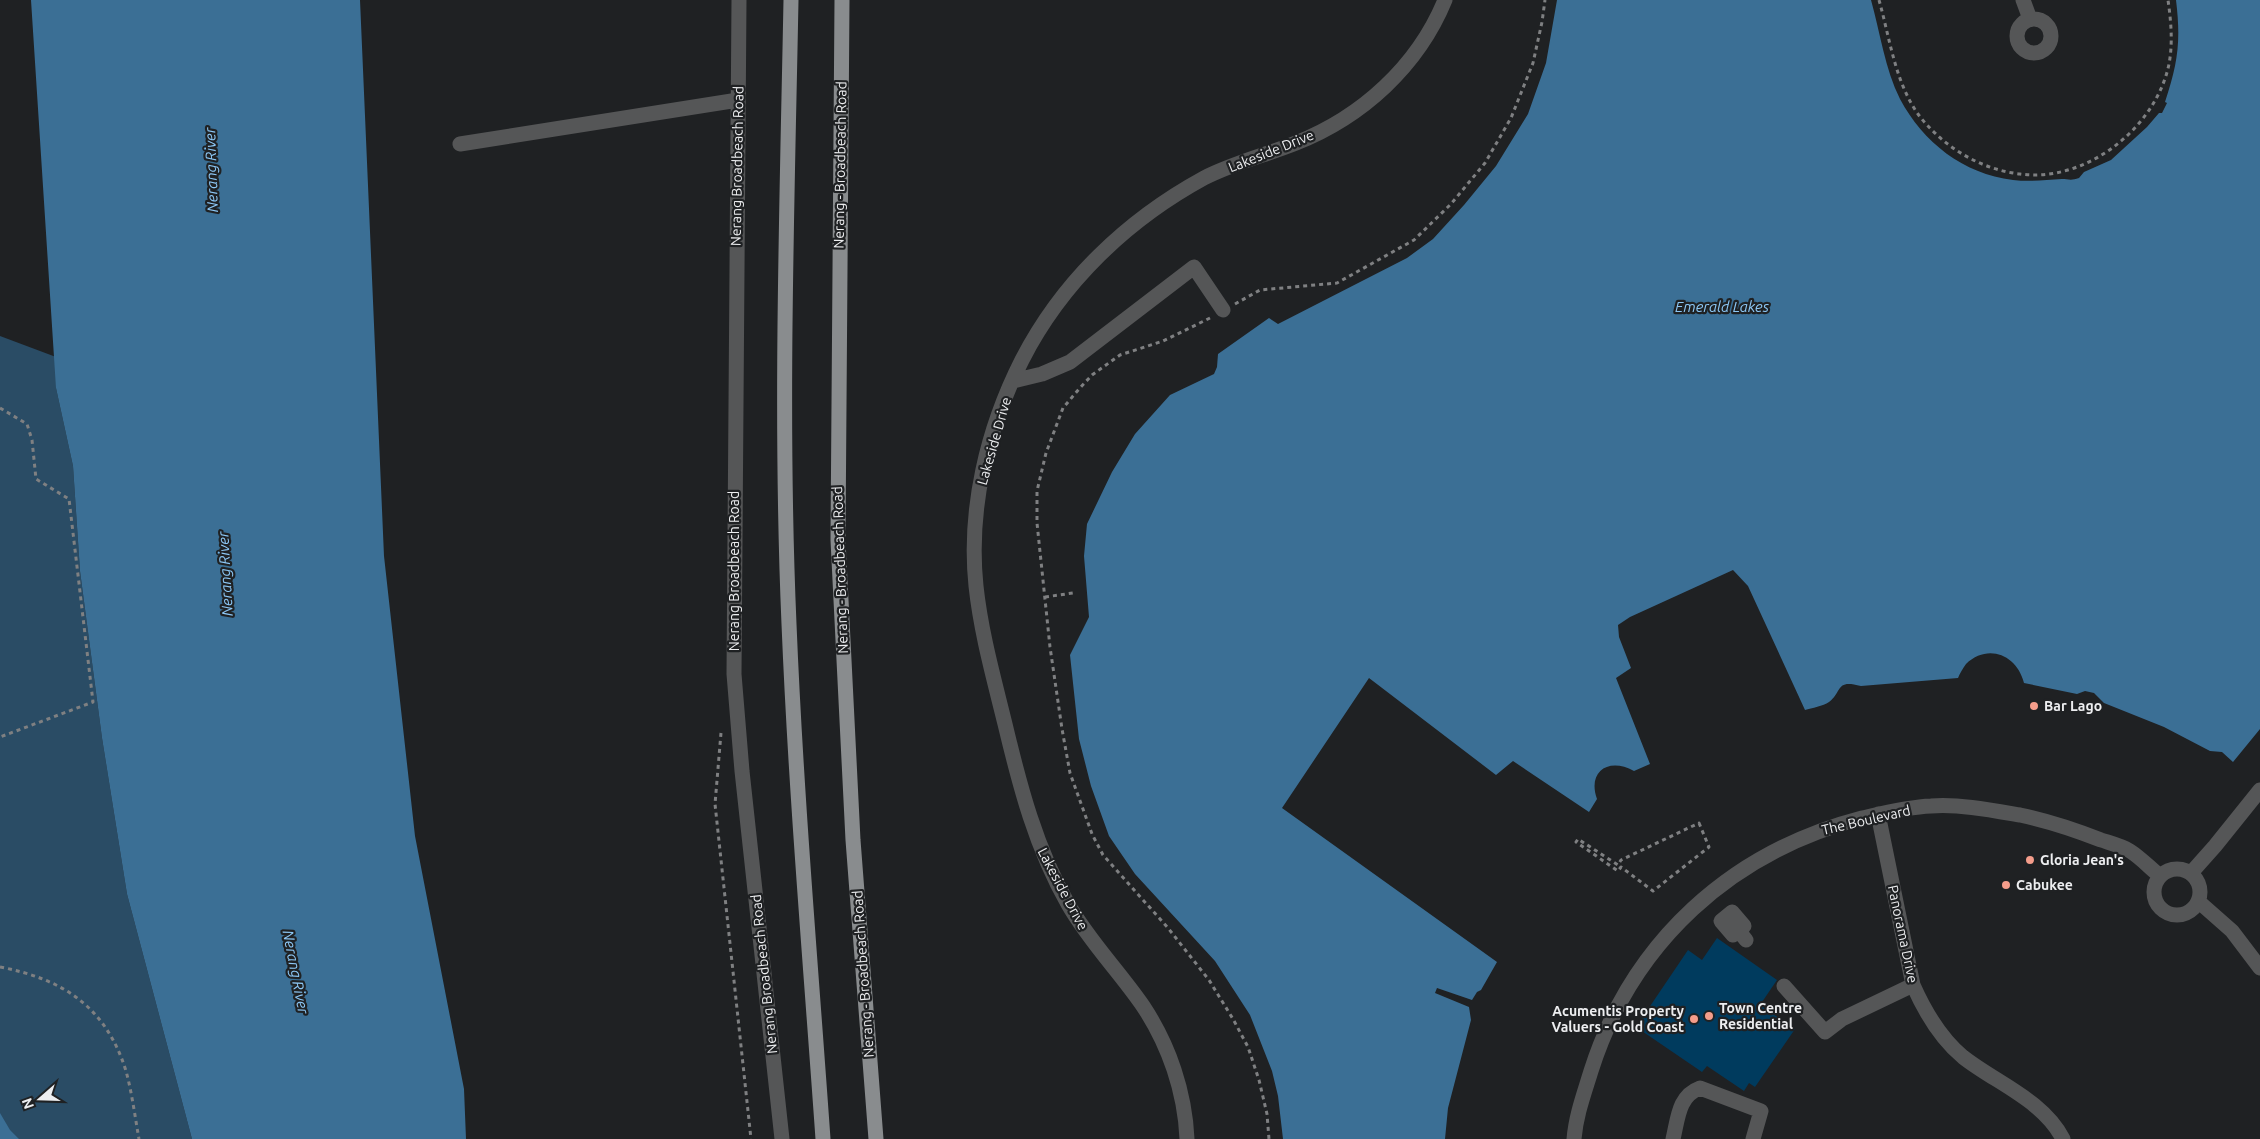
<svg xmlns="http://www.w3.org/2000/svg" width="2260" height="1139" viewBox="0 0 2260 1139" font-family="Ubuntu,sans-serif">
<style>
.green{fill:#2a4c65}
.water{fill:#3b6f95}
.building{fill:#003b5e}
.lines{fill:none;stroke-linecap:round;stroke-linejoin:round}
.path{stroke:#7f8082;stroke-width:3;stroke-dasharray:4 4;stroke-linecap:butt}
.minor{stroke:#555657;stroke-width:15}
.major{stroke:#898c8e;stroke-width:15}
.poi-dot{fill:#f49d8b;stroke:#1f2123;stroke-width:2}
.labels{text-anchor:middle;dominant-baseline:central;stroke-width:4.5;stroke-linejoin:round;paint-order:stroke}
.street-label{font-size:14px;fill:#edeef0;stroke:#1f2123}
.poi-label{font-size:14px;font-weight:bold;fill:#edeef0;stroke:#1f2123;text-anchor:start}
.water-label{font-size:15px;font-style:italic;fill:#8cc7f5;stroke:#1f2123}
</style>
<rect width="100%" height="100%" fill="#1f2123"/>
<path class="green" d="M0,336l56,21v31l17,78 7,105 22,167 25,156 65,245h-192z"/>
<path class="water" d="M31,0h329l24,556 31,280 49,253 2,50h-274l-65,-245 -25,-156 -22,-167 -7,-105 -17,-78z
M1557,0h314c9,32 14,69 29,99 23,43 63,75 113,81 17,2 32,0 49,-1 6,0 9,2 17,-1l5,-6 27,-12 36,-33 12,-14h3l5,-10 -2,-1c13,-39 16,-61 11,-102h84v729l-27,33 -11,-10 -12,-1 -46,-24 -60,-24 -10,-10 -9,-2 -8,3 -53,-11c-7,-28 -36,-40 -58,-19 -3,4 -6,9 -8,14l-97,8c-26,-7 -18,5 -32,16 -6,4 -17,6 -24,8l-57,-124 -15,-16 -103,47 -12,8 1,12 12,31 -15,10 34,86 -16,7c-25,-14 -47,0 -37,28l-8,13 -76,-51 -17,14 -127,-97 -87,130 215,154 -16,28 -4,2 -5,8 -35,-12 -2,5 34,14 2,13 -23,88 -3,31h-162l-5,-43 -6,-25 -22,-56 -35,-54 -80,-87 -26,-38 -18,-50 -12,-47 -9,-84 19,-38 -5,-61 3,-32 25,-52 23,-38 35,-39 44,-21 3,-7 1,-13 51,-36 9,6 129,-66 26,-19 31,-34 32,-39 32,-52 18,-51z
M0,1113l10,17 9,9h-19z"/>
<path class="building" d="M1717,938l60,42 -17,25 35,24 -40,58 -6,-4 -5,8 -37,-25 -5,6 -66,-45 52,-77 14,10z"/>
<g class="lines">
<path class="path" d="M1879,0c12,42 17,93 49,126 24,26 57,44 92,48 66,9 136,-46 149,-110 4,-21 2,-43 -1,-64
M1235,304l25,-14 77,-7 77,-43 37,-36 34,-41 26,-45 22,-55 9,-41 3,-22
M1210,318l-47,23 -43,14 -28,20 -13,14 -16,19 -17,45 -9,38v32l13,124 12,82 8,44 22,61 11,21 65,73 41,52 24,39 15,28 11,33 8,34 2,25
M0,408l27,16 5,16 4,39 33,20 24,203 -93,35
M1045,597l28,-4
M721,733l-6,71 36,335
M1699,823l10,24 -56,44 -32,-24 -3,4 -42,-29 2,-3 40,26 3,-5z
M0,967c63,12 106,40 126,104 6,22 9,46 13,68"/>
<path class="minor" d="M739,0l-5,674 8,97 40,368
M2023,0l7,19
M2017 36a17 17 0 1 1 34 0a17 17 0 1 1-34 0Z
M460,144l278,-44
M1013,381l29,-7 28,-12 124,-95 29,43
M1878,814l35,171c12,27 27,53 50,72 33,26 80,43 100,82
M2154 892a23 23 0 1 1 46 0a23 23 0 1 1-46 0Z
M2191,873l24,-27 45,-56
M2198,901l34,30 28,37
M1739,931l5,-5 -12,-14 -11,9 12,14 6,-4 7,9
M1784,986l41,46 17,-13 71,-34
M1187,1139c-2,-47 -18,-94 -44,-133 -24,-35 -54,-65 -75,-102 -32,-56 -48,-117 -63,-180 -11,-45 -24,-91 -29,-138 -8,-77 11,-157 46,-226 40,-78 105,-140 182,-182 29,-15 62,-23 92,-35 66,-26 122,-77 149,-143
M1574,1139c2,-24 10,-45 17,-68 41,-129 140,-219 271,-253 22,-5 46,-11 69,-12 29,-2 60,4 89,9 29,6 53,14 81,25 9,3 21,6 29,11 11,7 20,17 30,25
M1673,1139c5,-20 5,-43 27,-51l61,23 -8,28"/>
<path class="major" d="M791,0c-4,208 -11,417 -2,624 7,172 22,344 34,515
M842,0l-4,540 15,300 23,299"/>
</g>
<g class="poi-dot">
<circle cx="2034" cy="706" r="5"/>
<circle cx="2030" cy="860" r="5"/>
<circle cx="2006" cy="885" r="5"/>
<circle cx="1709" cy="1016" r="5"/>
<circle cx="1694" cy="1019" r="5"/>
</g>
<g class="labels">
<g class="street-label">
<text transform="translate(1271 151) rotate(-22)">Lakeside Drive</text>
<text transform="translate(840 165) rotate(-89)">Nerang - Broadbeach Road</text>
<text transform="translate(737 166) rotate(-89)">Nerang Broadbeach Road</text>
<text transform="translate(994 441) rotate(-74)">Lakeside Drive</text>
<text transform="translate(840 570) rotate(-92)">Nerang - Broadbeach Road</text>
<text transform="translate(734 571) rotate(-90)">Nerang Broadbeach Road</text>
<text transform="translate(1866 820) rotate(-13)">The Boulevard</text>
<text transform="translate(1063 889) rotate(62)">Lakeside Drive</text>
<text transform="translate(1903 934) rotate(78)">Panorama Drive</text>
<text transform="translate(764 974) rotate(-96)">Nerang Broadbeach Road</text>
<text transform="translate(863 974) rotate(-94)">Nerang - Broadbeach Road</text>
</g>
<g class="poi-label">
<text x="2044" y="706">Bar Lago</text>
<text x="2040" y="860">Gloria Jean's</text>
<text x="2016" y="885">Cabukee</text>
<text x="1719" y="1008">Town Centre<tspan x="1719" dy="16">Residential</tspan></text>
<text x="1684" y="1011" text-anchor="end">Acumentis Property<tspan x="1684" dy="16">Valuers - Gold Coast</tspan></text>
</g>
<g class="water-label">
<text transform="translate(211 170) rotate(-92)">Nerang River</text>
<text x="1722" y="306">Emerald Lakes</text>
<text transform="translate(225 574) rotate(-93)">Nerang River</text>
<text transform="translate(296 972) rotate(79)">Nerang River</text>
</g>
</g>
<g transform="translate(40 1099) rotate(250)" stroke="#1f2123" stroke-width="4" paint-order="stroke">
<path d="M0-4L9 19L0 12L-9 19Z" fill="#edeef0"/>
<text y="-8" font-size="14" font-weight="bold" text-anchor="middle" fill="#edeef0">N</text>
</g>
</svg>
